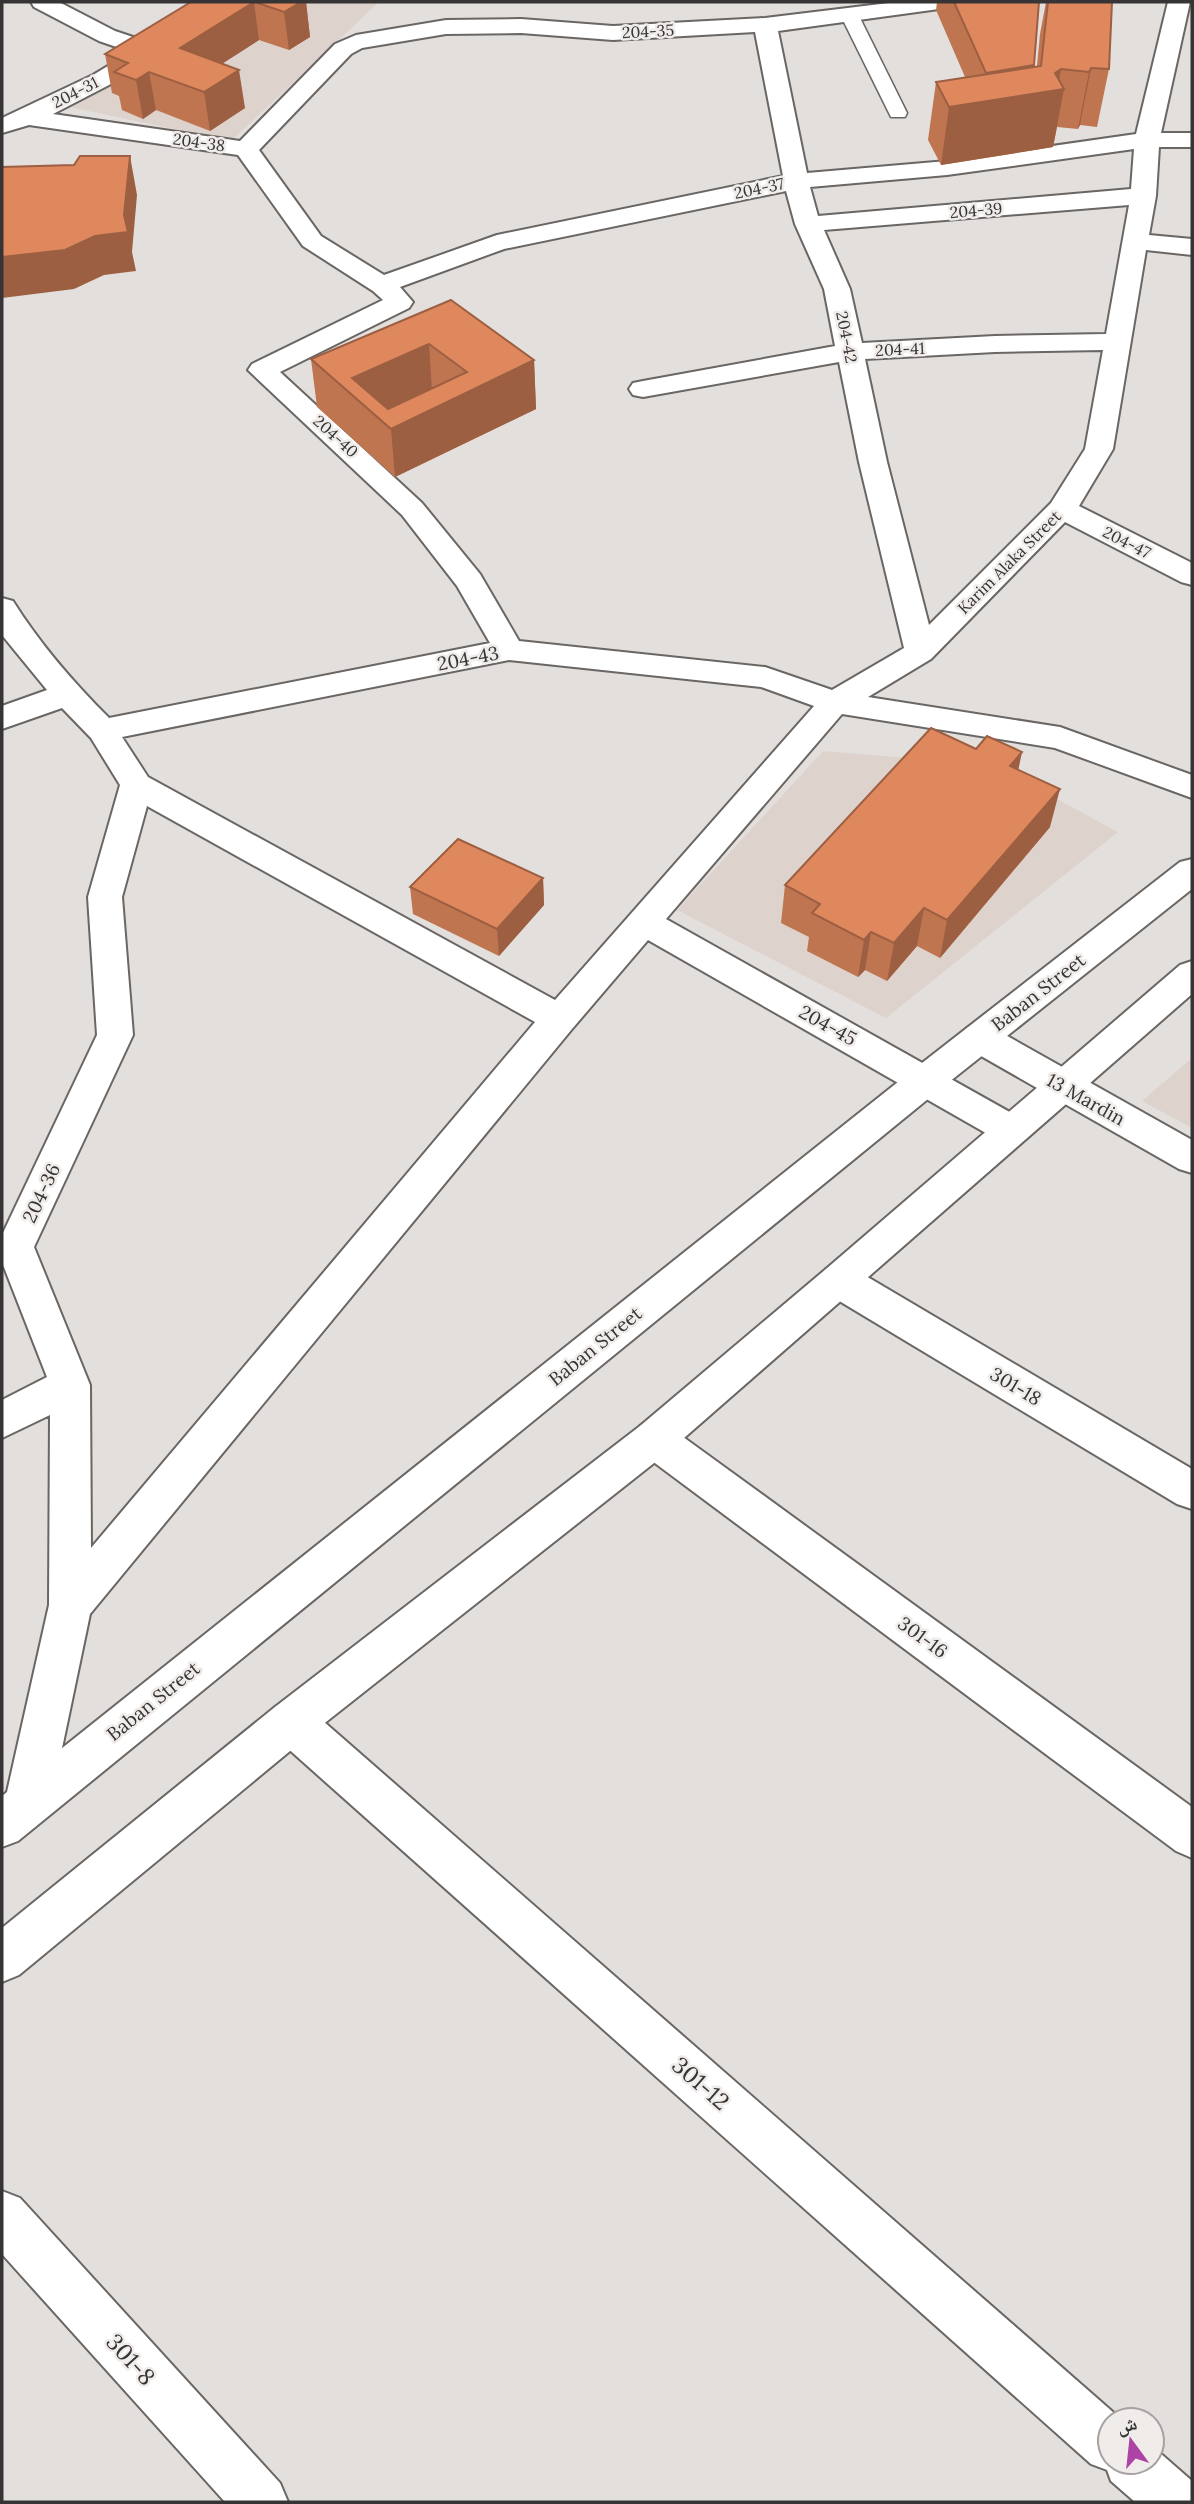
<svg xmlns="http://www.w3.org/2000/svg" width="1194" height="2504" viewBox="0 0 1194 2504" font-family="Lora,'Noto Naskh Arabic',serif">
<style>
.built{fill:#ded2cd}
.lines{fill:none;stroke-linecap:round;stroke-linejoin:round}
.service-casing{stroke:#696664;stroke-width:3}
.minor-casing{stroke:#696664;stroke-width:4}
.tertiary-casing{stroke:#696664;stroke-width:4}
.primary-casing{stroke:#696664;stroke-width:4}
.service{fill:#fff;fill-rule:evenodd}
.minor{fill:#fff;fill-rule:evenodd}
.tertiary{fill:#fff;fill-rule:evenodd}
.primary{fill:#fff;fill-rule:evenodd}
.wall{fill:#c07551}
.shaded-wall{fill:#9c5f42}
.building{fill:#df885e;stroke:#9c5f42;stroke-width:2;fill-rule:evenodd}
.labels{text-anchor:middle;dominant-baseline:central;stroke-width:5;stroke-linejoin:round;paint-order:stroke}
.far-street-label{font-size:16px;fill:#363434;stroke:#f0ecea}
.street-label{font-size:19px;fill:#363434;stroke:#f0ecea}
.near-street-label{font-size:23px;fill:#363434;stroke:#f0ecea}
</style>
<rect width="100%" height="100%" fill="#e3dfdd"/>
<path class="built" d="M244,2h135l-148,139 -162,-34z
M823,751l171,14 124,67 -232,186 -209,-108z
M1192,1058v70l-50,-27z"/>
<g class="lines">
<g class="service-casing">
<path id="service" d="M850,11l9,5 48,97 -2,4h-14l-2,-4 -48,-97z"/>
</g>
<g class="minor-casing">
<path id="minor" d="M31,2h28l56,29 33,11 67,-40h27l-3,5 -130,78 -56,29 187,27 95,-97 21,-9 90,-15 75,-1 92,7 152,-8 132,-16h53l-3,5 -8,2 -161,22 29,142 140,-12 189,-27 32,-132h22l-29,131h31v14h-33l-3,49 -7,39 43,4v16l-46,-5 -33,199 -34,57 113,57v22l-11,-3 -116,-60 -134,137 -63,38 192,30 132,48v23l-137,-50 -213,-34 -176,205 358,201 5,10 -5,10 -13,5 -13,-5 -350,-200 -76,89 -482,585 -39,187 -7,16 -16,6 -16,-6 -7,-16 44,-196 1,-190 -48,23v-38l45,-23 -45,-115v-27l95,-200 -9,-138 32,-112 -29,-47 -29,-30 -60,21v-23l45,-16 -45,-55v-37l11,3c27,43 60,81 96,117l381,-75 -33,-57 -55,-71 -154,-145 4,-6 131,-64 -10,-9 -70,-45 -65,-91 -209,-30 -27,8v-15l91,-43 38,-23 -32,-11 -65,-34zM755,32l28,144 -286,59 -113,40 -63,-39 -62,-86 92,-96 11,-6 84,-14 75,-1 92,7zM1134,149l-3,40 -313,27 -8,-29 137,-12zM786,191l9,33 29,65 11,57 -192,35 -10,2 -4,6 4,6 10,2 196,-35 20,100 45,186 -72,42 -67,-23 -246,-26 -39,-67 -58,-71 -142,-131 129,-64 4,-6 -13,-15 104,-38zM1129,205l-23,129 -111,2 -133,7 -12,-54 -26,-59zM1103,350l-18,99 -34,54 -122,122 -42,-163 -22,-103 130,-7zM509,660l252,27 53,19 -259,294 -407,-223 -26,-40zM147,806l388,216 -444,526 -1,-163 -56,-138 99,-212 -11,-138z
M840,1265l14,4 338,200v40l-15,-5 -351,-211 -5,-12 5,-12z
M654,1421l14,5 524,381v51l-16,-7 -536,-399 -6,-13 6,-13z
M291,1701l16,6 815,713h-12v42h42v-16l40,35v21h-57l-24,-21 -4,-11 -16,-6 -816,-727 -6,-15 6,-15z
M2,2191l18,7 260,285 8,19h-63l-223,-248z"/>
</g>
<g class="tertiary-casing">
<path id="tertiary" d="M980,1024l13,4 199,112v33l-13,-4 -212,-121 -5,-10 5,-10z"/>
</g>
<g class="primary-casing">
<path id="primary" d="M1192,859v30l-253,201 -921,751 -16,6v-51l911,-726 267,-208z
M1192,961v33l-524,458 -361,285 -288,238 -17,7v-54l273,-221 365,-281 186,-157 354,-304z"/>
</g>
<use href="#service" class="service"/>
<use href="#minor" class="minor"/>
<use href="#tertiary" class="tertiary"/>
<use href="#primary" class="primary"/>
</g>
<path class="wall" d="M254,2h52l4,35 -21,13 -30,-10 -36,23 22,45 -35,23 -54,-21 -13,9 -21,-9 -3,-14 -7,-3 -7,-39z
M937,2h102l-5,65 3,-1 3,-32 6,-32h66l-3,67 -12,58 -17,-2 -2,4 -21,-2 -4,20 -112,18 -13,-25 8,-58 29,-5 -29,-67z
M451,300l83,60 2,49 -141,68 -78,-70 -6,-48z
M1018,770l32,57 -110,131 -23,-12 -30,35 -22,-11 -7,7 -51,-26 2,-14 -28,-14 4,-38z
M543,878l1,27 -45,51 -86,-42 -3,-27z"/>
<path class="shaded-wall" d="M254,2l5,38 -73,47 -6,-39z
M301,2h5l4,35 -21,13 -5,-38z
M1034,65l-5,29 32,-25 -3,21 6,-1 -11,58 -112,18 8,-58 37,-34z
M1091,68l-11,57 -2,4 11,-57z
M239,70l6,38 -35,23 -6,-39z
M149,72l7,38 -13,9 -7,-39z
M130,156l7,39 -5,57 4,19 -32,4 -30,14 -72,9v-41z
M429,344l3,48 -55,25 -25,-39z
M534,360l2,49 -141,68 -4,-48z
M1022,752l-8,39 -4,-25z
M1060,789l-10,38 -110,131 7,-38z
M543,878l1,27 -45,51 -2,-27z
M924,908l-7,38 -30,35 7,-38z
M871,932l-6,38 -7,7 6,-37z"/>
<path class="building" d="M191,2h63l-74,46 59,22 -35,22 -55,-20 -13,8 -22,-8 14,-9 -23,-9z
M255,2h46l-17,10z
M954,2h85l-5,63 -48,8z
M1048,2h64l-3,67 -18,-1 -2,4 -28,-3 -6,4 9,16 -115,18 -13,-25 105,-16z
M80,156h50l-6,59 4,17 -33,4 -30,14 -63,7v-90l72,-2z
M451,300l83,60 -143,69 -80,-70zM429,344l38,28 -79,37 -36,-31z
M931,728l45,21 11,-13 35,16 -12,14 50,23 -113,131 -23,-12 -30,35 -23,-11 -7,8 -52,-27 8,-9 -35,-19z
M458,839l85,39 -46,51 -87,-42z"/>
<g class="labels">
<g class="far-street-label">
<text transform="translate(648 31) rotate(-3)">204-35</text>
<text transform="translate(75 92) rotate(-27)">204-31</text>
<text transform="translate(199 142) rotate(8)">204-38</text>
<text transform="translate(759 188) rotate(-12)">204-37</text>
<text transform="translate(976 210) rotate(-5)">204-39</text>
<text transform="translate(847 337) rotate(79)">204-42</text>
<text transform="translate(900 349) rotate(-3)">204-41</text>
<text transform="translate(336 436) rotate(42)">204-40</text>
<text transform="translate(1127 542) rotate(27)">204-47</text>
<text transform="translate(1009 562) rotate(-45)">Karim Alaka Street</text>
</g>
<g class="street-label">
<text transform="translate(468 658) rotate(-11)">204-43</text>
<text transform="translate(1038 992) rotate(-38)">Baban Street</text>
<text transform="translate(828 1025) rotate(29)">204-45</text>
<text transform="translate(1086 1099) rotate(29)">13 Mardin</text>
<text transform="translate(41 1193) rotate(-65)">204-36</text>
<text transform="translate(595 1346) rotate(-39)">Baban Street</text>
<text transform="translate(1016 1386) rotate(31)">301-18</text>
<text transform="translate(923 1637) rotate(36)">301-16</text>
<text transform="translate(153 1701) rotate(-39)">Baban Street</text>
</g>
<g class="near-street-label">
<text transform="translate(701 2083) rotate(41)">301-12</text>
<text transform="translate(131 2359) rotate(48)">301-8</text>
</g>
</g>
<rect width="1194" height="2504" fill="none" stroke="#363434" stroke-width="7"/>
<g transform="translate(1131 2441) rotate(345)"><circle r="33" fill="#f0ecea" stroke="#a6a2a1" stroke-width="2"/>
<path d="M0-5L12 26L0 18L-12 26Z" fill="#ad43a4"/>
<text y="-10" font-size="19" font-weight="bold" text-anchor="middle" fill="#363434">ش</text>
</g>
</svg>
